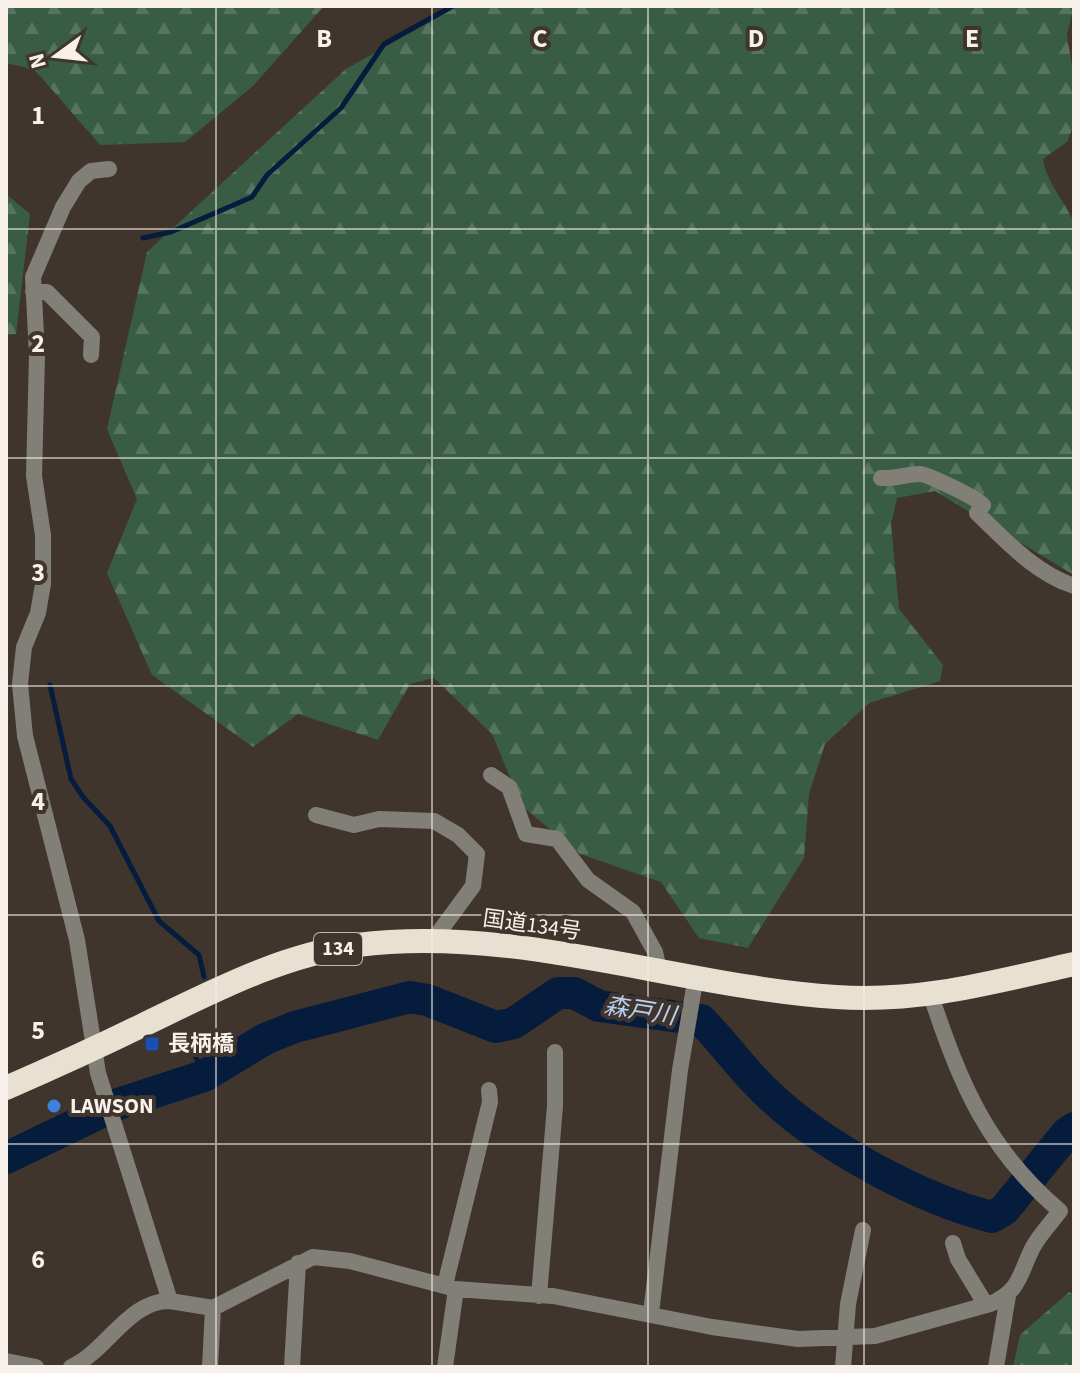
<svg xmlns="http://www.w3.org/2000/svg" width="1080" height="1373" viewBox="0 0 1080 1373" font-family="'Source Sans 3','Noto Sans JP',sans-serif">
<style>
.forest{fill:url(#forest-firs)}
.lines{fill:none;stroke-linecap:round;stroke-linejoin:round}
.stream{stroke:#051c3c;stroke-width:5}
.river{stroke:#051c3c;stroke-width:32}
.street{stroke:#817f78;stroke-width:16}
.highway{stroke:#e8e1d1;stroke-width:24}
.grid{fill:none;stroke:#f8f0eb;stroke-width:2;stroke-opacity:0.55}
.transit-dot{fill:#1a4fb4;stroke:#40352c;stroke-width:3}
.shop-dot{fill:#3f7fe0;stroke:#40352c;stroke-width:3}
.labels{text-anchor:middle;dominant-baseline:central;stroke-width:8;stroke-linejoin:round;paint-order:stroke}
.shield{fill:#40352c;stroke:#c1b8b2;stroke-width:2}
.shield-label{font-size:20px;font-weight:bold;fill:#f8f0eb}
.street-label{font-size:22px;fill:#f8f0eb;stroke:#40352c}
.poi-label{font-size:22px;font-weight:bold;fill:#f8f0eb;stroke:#40352c;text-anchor:start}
.water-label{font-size:24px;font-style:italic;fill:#b7d0f5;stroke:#40352c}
.grid-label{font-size:26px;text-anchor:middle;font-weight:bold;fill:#f8f0eb;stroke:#40352c;stroke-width:8;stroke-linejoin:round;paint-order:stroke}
</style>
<defs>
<pattern id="forest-firs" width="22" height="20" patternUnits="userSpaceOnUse" patternTransform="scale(2)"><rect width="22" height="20" fill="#395d44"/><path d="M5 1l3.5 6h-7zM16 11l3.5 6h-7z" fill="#56755f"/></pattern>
</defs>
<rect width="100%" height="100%" fill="#40352c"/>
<path class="forest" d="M6,6h318l-71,80 -68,56 -85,3 -65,-75 -29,-7z
M458,6h616l-7,28 7,46v44l-7,18 -24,17c3,23 22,42 31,64v352l-139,-84 -38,7 -6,26 8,85 44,56 -3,16 -71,22 -44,41 -16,50 -5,64 -56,90 -49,-10 -38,-56 -81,-28 -58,-48 -30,-72 -58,-56 -24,6 -32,56 -80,-26 -45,33 -101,-72 -45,-102 30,-74 -30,-70 40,-177 199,-183z
M6,194l24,20 -14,120 -10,1z
M1069,1292l5,3v72h-61l7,-32z"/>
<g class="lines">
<path class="stream" d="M143,238l28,-6 81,-35 15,-22 74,-67 43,-64 69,-38
M50,685l21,94 12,18 27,29 49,95 40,34 5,22
M188,1039l16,37"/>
<path class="river" d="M6,1158l112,-54 86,-28 61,-37 30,-12 115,-30 17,3 69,27 18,-4 44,-30h16l25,13 102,14c23,23 42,51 66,73 53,52 153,106 225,124l12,-7 63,-77 7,-5"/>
<path class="street" d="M109,169l-18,2 -12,10 -16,26 -30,70 4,78 -3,121 9,59v49l-5,29 -14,34 -4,37 5,52 52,204 21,133 72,228 43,7 100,-51 37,4 106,28 97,7 159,31 86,12 77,-3 115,-32c31,-13 29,-30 43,-57 7,-13 18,-24 27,-36 -73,-62 -99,-126 -129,-215
M33,291l14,1 45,45 -1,18
M881,478c14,1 26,-4 39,-4 7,0 61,26 63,31l-6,8c29,28 58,60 97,73
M491,775l18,12 17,47 31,5 31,41 45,32 22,40 4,18
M316,815l38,10 25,-6 55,2 24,14 19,19 -4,32 -39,53
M953,1243l5,16 28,46
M445,1285l45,-183 -1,-12
M539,1296l16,-190v-54
M651,1313l29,-243 16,-94
M6,1361l30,6
M71,1367c35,-15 58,-67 99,-66
M210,1367l3,-59
M292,1367l6,-104
M445,1367l11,-78
M843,1367l5,-63 15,-74
M996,1367l12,-71"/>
<path class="highway" d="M6,1088c46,-20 92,-41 137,-63 69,-33 138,-70 214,-80 162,-20 319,41 479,52 83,6 158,-15 238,-33"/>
</g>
<path class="grid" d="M216,6v1361M432,6v1361M648,6v1361M864,6v1361M6,229h1068M6,458h1068M6,686h1068M6,915h1068M6,1144h1068"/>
<rect class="transit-dot" x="144" y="1036" width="16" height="16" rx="4"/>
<circle class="shop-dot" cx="54" cy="1106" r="8"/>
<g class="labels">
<rect class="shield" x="314" y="933" width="48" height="32" rx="6"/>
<g class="shield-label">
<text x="338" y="949">134</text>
</g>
<g class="street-label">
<text transform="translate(532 925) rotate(8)">国道134号</text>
</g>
<g class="poi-label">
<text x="168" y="1044">長柄橋</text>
<text x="70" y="1106">LAWSON</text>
</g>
<g class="water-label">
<text transform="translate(640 1011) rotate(9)">森戸川</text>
</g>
</g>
<g class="grid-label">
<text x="324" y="47">B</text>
<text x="540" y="47">C</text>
<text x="756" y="47">D</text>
<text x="972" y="47">E</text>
<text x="38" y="124">1</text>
<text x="38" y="352">2</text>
<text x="38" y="581">3</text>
<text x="38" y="810">4</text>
<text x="38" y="1039">5</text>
<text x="38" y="1268">6</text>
</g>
<rect width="1080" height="1373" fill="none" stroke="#f8f0eb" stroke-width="16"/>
<g transform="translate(56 56) rotate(255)" stroke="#40352c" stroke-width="6" paint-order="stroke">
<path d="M0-6L14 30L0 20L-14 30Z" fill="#f8f0eb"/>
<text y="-12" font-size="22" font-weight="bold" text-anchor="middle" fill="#f8f0eb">N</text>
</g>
</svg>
